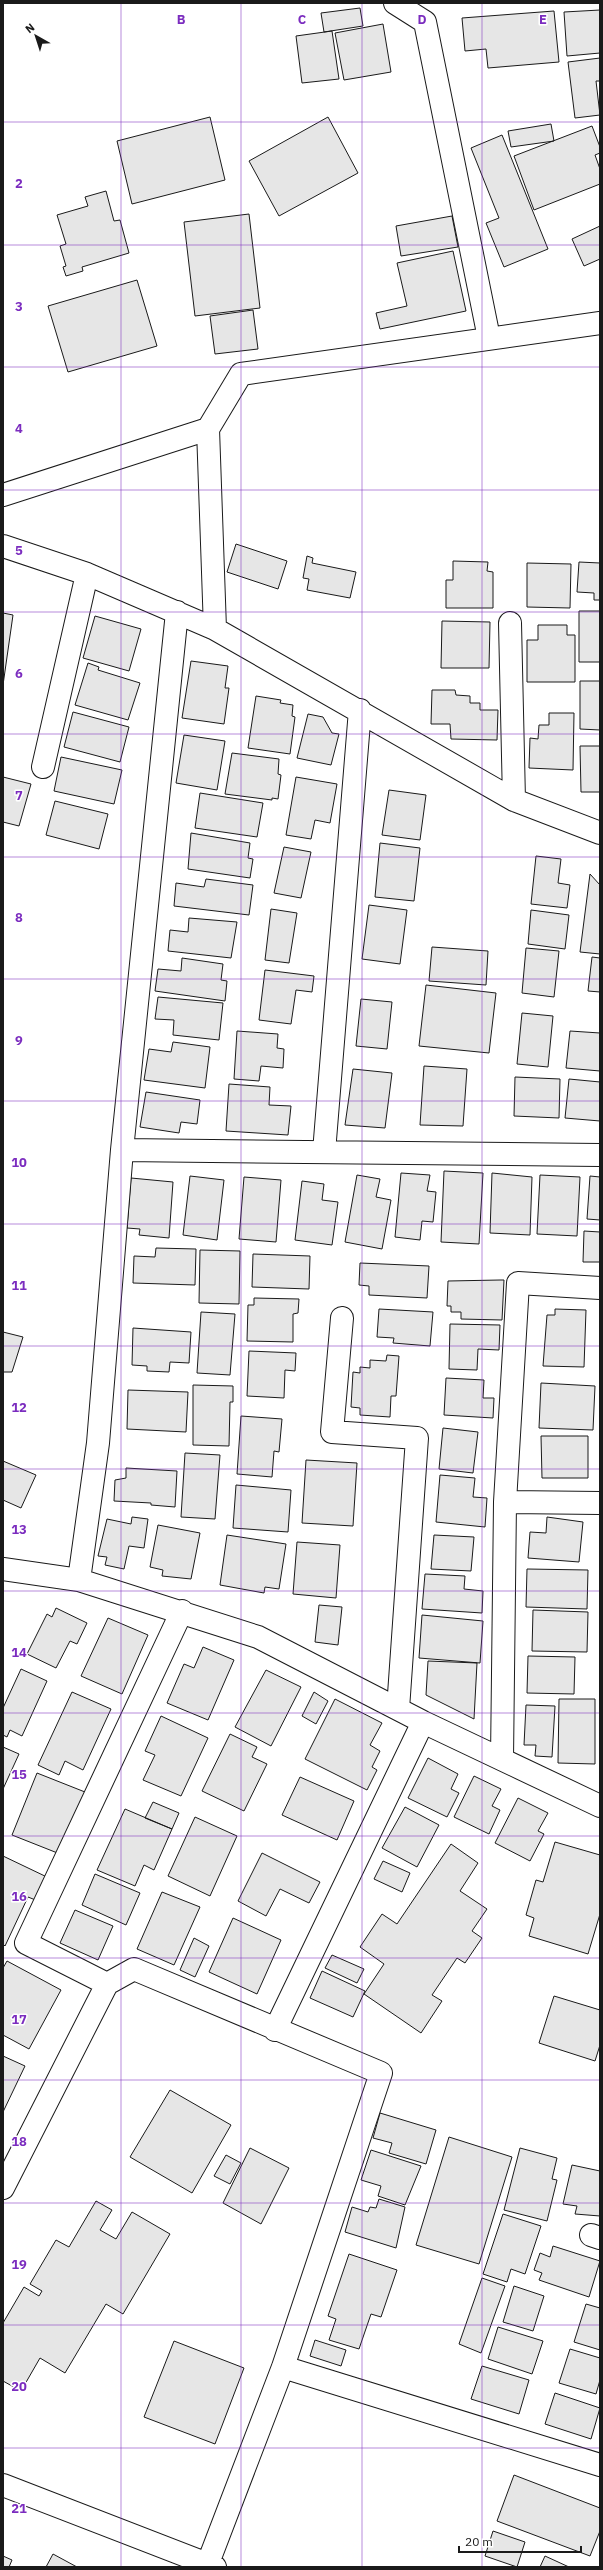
<svg xmlns="http://www.w3.org/2000/svg" width="603" height="2570" viewBox="0 0 603 2570" font-family="'IBM Plex Sans',sans-serif">
<style>
.building{fill:#e6e6e6;stroke:#1a1a1a}
.lines{fill:none;stroke-linecap:round;stroke-linejoin:round}
.minor-casing{stroke:#1a1a1a;stroke-width:24}
.minor{stroke:#fff;stroke-width:22}
.grid{fill:none;stroke:#7b2cbf;stroke-width:1;stroke-opacity:0.55}
.grid-label{font-size:13px;text-anchor:middle;font-weight:bold;fill:#7b2cbf;stroke:#fff;stroke-width:3;stroke-linejoin:round;paint-order:stroke}
</style>
<rect width="100%" height="100%" fill="#fff"/>
<path class="building" d="M360,8l3,18 -39,6 -3,-19z
M600,10v43l-33,3 -3,-44z
M554,11l5,51 -71,6 -2,-19 -21,2 -3,-33z
M383,24l8,48 -47,8 -9,-47z
M332,31l7,48 -37,4 -6,-47z
M600,58v23h-4l4,34 -25,3 -7,-56z
M210,117l15,63 -93,24 -15,-63z
M328,117l30,56 -79,43 -30,-55z
M551,124l3,17 -43,6 -3,-16z
M592,126l8,21v6l-5,2 5,14v15l-66,26 -20,-54z
M502,135l46,114 -44,18 -18,-44 13,-5 -28,-70z
M106,191l8,30 6,-1 9,33 -47,14 1,4 -17,5 -3,-9 3,-1 -6,-20 6,-2 -9,-29 31,-9 -3,-9z
M249,214l11,94 -65,8 -11,-94z
M452,216l6,31 -57,9 -5,-30z
M600,226v33l-16,7 -12,-27z
M453,251l13,60 -86,18 -4,-16 31,-7 -10,-43z
M137,280l20,66 -89,26 -20,-66z
M253,310l5,39 -43,5 -5,-38z
M236,544l51,17 -9,28 -51,-17z
M307,556l6,2 -1,5 44,9 -6,26 -43,-8 2,-11 -6,-1z
M453,561l35,1 -1,9 6,1v36h-47v-28h7z
M579,562l21,1v37h-6v-7l-17,-1z
M527,563l44,1 -1,44 -43,-1z
M579,611h21v51h-21z
M3,613l10,2 -10,70z
M95,616l46,13 -12,42 -46,-13z
M442,621l48,1 -1,46h-48z
M538,625h29v10h8v47h-48v-42h11z
M191,661l37,5 -3,22h4l-5,36 -42,-6z
M88,663l11,4 -1,3 42,13 -12,37 -53,-15z
M580,681h20v49l-20,-1z
M432,690h23l1,5 14,1v7h10v7h18l-1,30 -46,-1 -1,-15h-19z
M256,696l25,4 -1,3 13,2 -1,11 3,1 -5,37 -42,-6z
M73,712l56,15 -9,35 -56,-15z
M549,713h25l-1,57 -44,-2 1,-30 8,1 1,-14h10z
M308,714l15,3 9,16 7,1 -8,31 -34,-7z
M184,735l41,6 -8,49 -41,-7z
M580,746h20v46h-19z
M232,753l47,6 -1,15 3,1 -3,24 -6,-1v2l-47,-6z
M61,757l61,13 -8,34 -60,-13z
M3,777l28,7 -12,42 -16,-4z
M296,777l41,7 -7,39 -15,-3 -4,19 -25,-4z
M389,790l37,5 -6,45 -38,-5z
M200,793l63,10 -6,34 -62,-9z
M55,801l53,13 -9,35 -53,-14z
M191,833l59,10 -2,15 5,1 -3,19 -62,-9z
M380,843l40,5 -6,53 -39,-4z
M284,847l27,5 -10,46 -27,-5z
M536,856l25,3 -3,24 12,2 -3,23 -36,-4z
M590,874l10,11v69l-20,-2z
M206,879l47,6 -4,30 -75,-9 2,-23 28,4z
M369,905l38,5 -7,54 -38,-5z
M271,909l26,4 -8,50 -24,-3z
M531,910l38,5 -4,34 -37,-5z
M189,918l48,4 -6,36 -63,-7 2,-21 18,2z
M432,947l56,4 -2,34 -57,-4z
M526,948l33,3 -5,46 -32,-4z
M592,957l8,1v34l-12,-1z
M182,958l41,6 -2,16 6,1 -2,20 -70,-10 3,-22 23,2z
M265,970l49,6 -2,16 -16,-2 -5,34 -32,-4z
M426,985l70,8 -7,60 -70,-7z
M158,997l65,6 -4,37 -46,-5 1,-15 -19,-1z
M361,999l31,3 -5,47 -31,-3z
M522,1013l31,3 -5,51 -31,-3z
M237,1031l41,3 -1,14 7,1 -1,19 -22,-2 -2,15 -25,-2z
M570,1031l30,2v38l-34,-3z
M173,1042l37,5 -5,41 -61,-8 5,-31 22,3z
M424,1066l43,3 -4,57 -43,-1z
M353,1069l39,4 -7,55 -40,-3z
M515,1077l45,2 -1,39 -45,-2z
M569,1079l31,3v39l-35,-3z
M229,1084l41,3 -1,18 22,1 -3,29 -62,-4z
M146,1092l54,8 -3,24 -16,-2 -2,11 -39,-6z
M444,1171l39,2 -4,71 -38,-2z
M401,1173l29,2 -3,16 9,1 -3,30 -11,-1 -2,19 -25,-3z
M492,1173l40,4 -2,58 -40,-2z
M357,1175l23,4 -4,18 15,3 -9,49 -37,-7z
M540,1175l40,2 -3,59 -40,-2z
M190,1176l34,4 -7,60 -34,-5z
M590,1176l10,1v43l-13,-1z
M244,1177l37,3 -5,62 -37,-3z
M131,1178l42,4 -4,56 -30,-3 1,-6 -13,-1z
M302,1181l22,3 -2,16 16,2 -6,43 -37,-5z
M584,1231l16,1v30h-17z
M156,1248l40,1 -1,36 -62,-2 1,-27 21,1z
M200,1250l40,1 -1,53 -40,-1z
M253,1254l57,2 -1,33 -57,-2z
M360,1263l69,3 -2,32 -58,-3v-9l-10,-1z
M500,1280h4l-2,40 -41,-1v-7h-10v-6h-4l1,-25z
M254,1298l45,1 -1,14 -5,1v28l-46,-1 1,-36h6z
M379,1309l54,3 -3,34 -37,-3 1,-5 -17,-1z
M555,1309l31,1 -2,57 -41,-1 4,-51h8z
M201,1312l34,2 -5,61 -33,-2z
M450,1324l50,1 -1,25 -21,-1 -1,21 -28,-1z
M133,1328l58,4 -2,31 -19,-1 -1,10 -22,-1v-5l-15,-1z
M3,1332l20,5 -11,35h-9z
M249,1351l47,2 -1,18 -10,-1 -1,28 -37,-2z
M387,1355l12,1 -3,40h-5l-1,21 -30,-2v-7l-9,-1 2,-35 7,1v-6l10,1v-8l16,1z
M446,1378l38,2 -1,18h11l-1,20 -49,-3z
M541,1383l54,3 -2,44 -54,-2z
M193,1385l40,1v16h-3l-1,44 -36,-1z
M128,1390l60,2 -2,40 -59,-3z
M241,1416l41,3 -3,33 -5,-1 -2,26 -35,-3z
M443,1428l35,4 -5,41 -34,-4z
M541,1436h47v42h-46z
M185,1453l35,2 -5,64 -34,-2z
M306,1460l51,3 -4,63 -51,-3z
M3,1461l33,14 -15,33 -18,-8z
M126,1468l51,3 -2,36 -24,-2v-2l-37,-2 1,-21 11,-2z
M440,1475l35,3 -2,19 14,1 -2,29 -49,-5z
M236,1485l55,5 -3,42 -55,-4z
M132,1517l16,2 -4,29 -15,-2 -5,23 -19,-4 2,-8 -9,-1 9,-37 24,5z
M547,1517l36,5 -4,40 -51,-4 2,-26 16,1z
M158,1525l42,8 -9,46 -29,-3 1,-6 -13,-3z
M227,1535l59,9 -7,45 -14,-2 -1,6 -44,-8z
M434,1535l40,2 -3,34 -40,-2z
M297,1542l43,3 -4,53 -43,-4z
M527,1569l61,1 -1,39 -61,-2z
M425,1574l40,2 -1,13 19,2 -1,22 -60,-4z
M319,1605l23,2 -4,38 -23,-3z
M56,1608l31,15 -10,21 -7,-3 -14,27 -29,-14 20,-40 5,3z
M533,1610l55,2 -1,40 -55,-1z
M422,1615l61,6 -3,42 -61,-5z
M108,1618l40,17 -26,59 -41,-18z
M203,1647l31,13 -26,60 -41,-17 17,-39 10,4z
M528,1656l47,1 -1,37 -47,-1z
M428,1661l49,2 -3,56 -48,-24z
M21,1669l26,12 -25,55 -12,-6 -3,7 -4,-2v-27z
M266,1670l35,17 -30,59 -36,-19z
M72,1692l39,17 -28,61 -18,-9 -6,14 -21,-10z
M314,1692l14,9 -12,23 -14,-8z
M335,1699l47,24 -12,22 10,6 -8,16 5,3 -10,20 -62,-31z
M559,1699h36v65l-37,-1z
M526,1705l29,1 -3,51 -17,-1 1,-11h-12z
M161,1716l47,22 -27,58 -38,-16 12,-25 -10,-4z
M230,1734l27,13 -5,10 15,7 -23,47 -42,-20z
M3,1747l16,7 -16,35z
M428,1758l30,16 -7,15 8,4 -12,24 -39,-19z
M37,1773l48,19 -25,62 -48,-19z
M474,1776l27,13 -9,17 8,4 -11,24 -35,-17z
M300,1777l54,24 -17,39 -55,-25z
M518,1798l30,15 -10,18 6,3 -14,27 -35,-18z
M153,1802l26,11 -7,16 -27,-11z
M405,1807l34,18 -22,42 -35,-19z
M125,1809l47,20 -18,41 -10,-5 -9,21 -38,-16z
M195,1817l42,19 -27,60 -42,-20z
M555,1842l45,13v59l-12,40 -59,-18 5,-18 -8,-3 10,-35 7,2z
M451,1844l27,19 -18,28 27,18 -15,22 10,7 -17,25 -8,-5 -25,37 10,6 -21,32 -57,-39 20,-30 -24,-17 22,-33 15,10z
M262,1853l58,29 -11,21 -29,-14 -14,27 -28,-15z
M3,1856l46,22 -11,23 -10,-4 -23,49 -2,-2z
M383,1861l27,12 -8,19 -28,-13z
M95,1874l45,19 -14,32 -44,-20z
M162,1892l38,15 -26,58 -37,-16z
M75,1910l38,16 -15,34 -38,-17z
M233,1918l48,22 -24,54 -48,-22z
M194,1938l15,8 -14,31 -15,-7z
M332,1955l32,14 -7,14 -32,-15z
M7,1961l54,29 -32,59 -26,-14v-67z
M322,1971l43,20 -12,26 -43,-19z
M554,1996l46,14v35l-5,16 -56,-18z
M3,2056l22,10 -22,46z
M170,2090l61,35 -39,68 -62,-36z
M380,2113l56,17 -10,34 -37,-11 3,-10 -19,-5z
M449,2137l63,20 -33,107 -63,-19z
M250,2148l39,20 -28,56 -38,-21z
M520,2148l37,10 -5,21 5,1 -10,41 -43,-11z
M371,2150l50,16 -16,39 -27,-9 3,-10 -20,-6z
M226,2155l15,8 -11,21 -16,-8z
M572,2165l28,6v45l-25,-2 2,-8 -14,-2z
M379,2199l26,8 -9,41 -51,-16 7,-25 16,5 2,-5 6,1z
M96,2201l16,9 -12,20 16,9 16,-27 38,22 -47,80 -17,-10 -41,69 -25,-15 -19,33 -18,-10v-58l21,-36 15,9 3,-5 -12,-7 26,-44 13,7z
M503,2214l38,12 -16,48 -14,-5 -4,13 -24,-8z
M553,2246l47,15 -11,36 -50,-17 3,-7 -8,-3 6,-17 10,4z
M349,2254l48,16 -16,47 -10,-3 -12,35 -30,-9 7,-21 -8,-3z
M482,2278l23,8 -24,67 -22,-9z
M514,2286l30,10 -11,35 -30,-9z
M586,2304l14,4v42l-26,-8z
M498,2327l45,14 -11,33 -44,-15z
M315,2340l31,10 -5,16 -31,-10z
M174,2341l70,27 -29,76 -71,-27z
M570,2349l30,9v22l-4,14 -37,-11z
M482,2366l47,14 -10,34 -48,-15z
M555,2393l45,15 -9,31 -46,-15z
M514,2475l86,33v23l-10,25 -93,-35z
M493,2531l32,11 -8,25 -32,-11z
M53,2554l24,13h-31z
M3,2556l9,4 -3,7h-6z
M545,2556l24,11h-29z"/>
<g class="lines">
<g class="minor-casing">
<path id="minor" d="M395,3l30,19 64,316
M3,495l205,-66
M3,546l84,28 128,55 299,171 86,33
M510,623l4,177
M215,629l-7,-200 33,-55 359,-51
M43,767l44,-193
M122,1150l478,5
M324,1152l36,-442
M342,1318l-10,114 85,6 -19,271
M505,1502l95,1
M3,1569l76,11 179,57 165,85 177,84
M79,1580l19,-137 24,-293 55,-538
M502,1759l3,-257 13,-219 82,5
M107,1984l-81,-41 156,-332
M275,2030l148,-308
M3,2188l104,-204 27,-15 247,104 -98,294 -75,196
M591,2235l9,3
M283,2367l317,98
M3,2485l212,82"/>
</g>
<use href="#minor" class="minor"/>
</g>
<path class="grid" d="M121,3v2564M241,3v2564M362,3v2564M482,3v2564M3,122h597M3,245h597M3,367h597M3,490h597M3,612h597M3,734h597M3,857h597M3,979h597M3,1101h597M3,1224h597M3,1346h597M3,1469h597M3,1591h597M3,1713h597M3,1836h597M3,1958h597M3,2080h597M3,2203h597M3,2325h597M3,2448h597"/>
<g class="grid-label">
<text x="181" y="24">B</text>
<text x="302" y="24">C</text>
<text x="422" y="24">D</text>
<text x="543" y="24">E</text>
<text x="19" y="188">2</text>
<text x="19" y="311">3</text>
<text x="19" y="433">4</text>
<text x="19" y="555">5</text>
<text x="19" y="678">6</text>
<text x="19" y="800">7</text>
<text x="19" y="922">8</text>
<text x="19" y="1045">9</text>
<text x="19" y="1167">10</text>
<text x="19" y="1290">11</text>
<text x="19" y="1412">12</text>
<text x="19" y="1534">13</text>
<text x="19" y="1657">14</text>
<text x="19" y="1779">15</text>
<text x="19" y="1901">16</text>
<text x="19" y="2024">17</text>
<text x="19" y="2146">18</text>
<text x="19" y="2269">19</text>
<text x="19" y="2391">20</text>
<text x="19" y="2513">21</text>
</g>
<rect width="603" height="2570" fill="none" stroke="#1a1a1a" stroke-width="8"/>
<g transform="translate(36 36) rotate(321)" stroke="#ffffff" stroke-width="3" paint-order="stroke">
<path d="M0-3L7 15L0 10L-7 15Z" fill="#1a1a1a"/>
<text y="-6" font-size="11" font-weight="bold" text-anchor="middle" fill="#1a1a1a">N</text>
</g>
<path d="M459 2546v6h122v-6" fill="none" stroke="#1a1a1a" stroke-width="2"/>
<text x="465" y="2546" font-size="12" fill="#1a1a1a" stroke="#ffffff" stroke-width="3" paint-order="stroke">20 m</text>
</svg>
